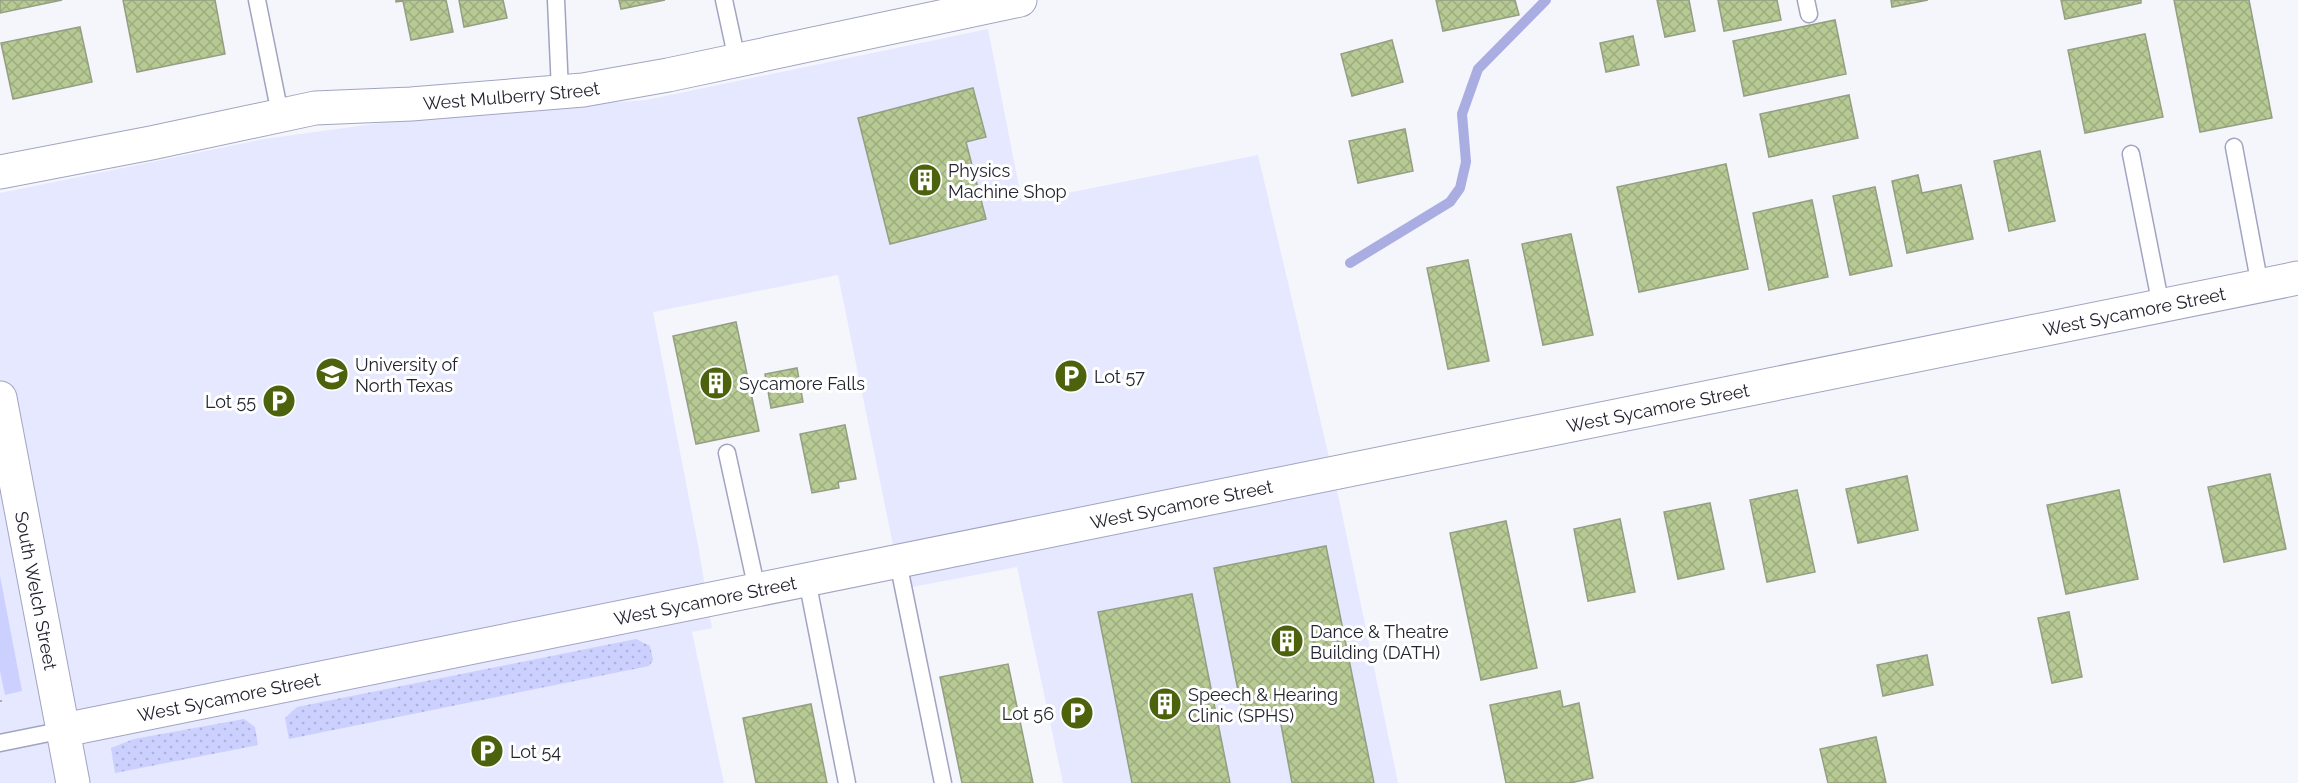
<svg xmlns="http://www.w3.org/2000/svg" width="2298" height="783" viewBox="0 0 2298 783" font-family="Raleway,sans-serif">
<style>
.built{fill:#e5e8ff}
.grass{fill:url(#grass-dots)}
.garden{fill:#cbd0fe}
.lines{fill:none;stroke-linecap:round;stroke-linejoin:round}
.stream{stroke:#a9ade2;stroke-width:10}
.building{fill:url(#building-cross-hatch);stroke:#949e82;stroke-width:1.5}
.lane-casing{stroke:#a1a4c1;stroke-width:19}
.street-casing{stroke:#a1a4c1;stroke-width:35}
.path{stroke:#aaabb2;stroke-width:4;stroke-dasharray:3 3;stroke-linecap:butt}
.lane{stroke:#fff;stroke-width:16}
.street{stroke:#fff;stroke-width:33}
.labels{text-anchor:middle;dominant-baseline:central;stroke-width:6;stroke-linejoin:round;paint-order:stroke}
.street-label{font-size:18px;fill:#23242f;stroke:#fff}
.poi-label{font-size:18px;fill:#23242f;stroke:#fff;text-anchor:start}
</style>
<defs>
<pattern id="grass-dots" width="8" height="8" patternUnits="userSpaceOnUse" patternTransform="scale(1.5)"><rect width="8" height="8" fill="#cbd0fe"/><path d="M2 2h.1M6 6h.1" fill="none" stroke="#aeb2da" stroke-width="1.8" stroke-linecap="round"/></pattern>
<pattern id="building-cross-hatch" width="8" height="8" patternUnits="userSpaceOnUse" patternTransform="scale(1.5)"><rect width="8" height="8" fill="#b7ca94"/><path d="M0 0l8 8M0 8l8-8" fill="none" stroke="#9dad80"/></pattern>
</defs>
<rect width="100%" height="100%" fill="#f5f6fc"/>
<path class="built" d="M988,29l34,173 236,-47 82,349 58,279h-335l-46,-216 -115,22 -64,-314 -185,37 45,233 14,83 -20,4 32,151h-724v-590l264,-54 167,-23 215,-16z"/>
<path class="grass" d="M636,639l14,7 3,14 -4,6 -360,73 -4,-21 12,-11z
M244,719l11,8 3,18 -143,28 -4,-25 23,-9z"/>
<path class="garden" d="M0,576l22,115 -17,4 -5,-24z"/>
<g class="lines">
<path class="stream" d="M1350,263l100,-61 10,-14 6,-26 -4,-48 16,-45 68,-69"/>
</g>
<path class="building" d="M0,0h62l-62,13z
M123,0h92l10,54 -88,18z
M396,0h50l7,32 -42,8 -8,-39 -7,1z
M459,0h44l4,18 -43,9z
M619,0h46l-44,9z
M1436,0h79l4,15 -76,16z
M1657,0h32l6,31 -30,6z
M1718,0h59l4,20 -57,11z
M1891,0h37l-36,7z
M2061,0h80v3l-76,16z
M2174,0h75l23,118 -72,14z
M1835,20l11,54 -102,22 -11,-55z
M80,27l12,55 -79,17 -12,-56z
M2145,34l18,83 -78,16 -17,-83z
M1633,36l6,29 -33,7 -6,-29z
M1392,40l11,42 -51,14 -11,-42z
M973,88l13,49 -20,5 20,77 -96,25 -32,-126z
M1849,95l9,43 -89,19 -9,-43z
M1405,129l8,42 -55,12 -9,-42z
M2040,151l15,70 -46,10 -15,-70z
M1726,164l22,105 -109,23 -22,-105z
M1918,175l4,18 39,-8 12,54 -66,14 -15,-72z
M1875,187l17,79 -42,9 -17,-79z
M1812,200l16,77 -59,13 -16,-77z
M1571,234l22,101 -50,10 -21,-101z
M1468,260l21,101 -41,8 -21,-101z
M736,322l23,109 -63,13 -23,-108z
M797,368l6,34 -32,6 -6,-34z
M845,425l11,54 -18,3 1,6 -27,5 -12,-59z
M2270,474l16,75 -62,13 -16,-75z
M1907,476l11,54 -60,13 -12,-54z
M1797,490l18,82 -48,10 -17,-82z
M2119,490l19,89 -72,15 -19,-89z
M1710,503l14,66 -46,10 -14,-67z
M1620,519l15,73 -47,9 -14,-72z
M1506,521l31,147 -56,12 -31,-147z
M1326,546l48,237h-82l-13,-69 -35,7 -30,-153z
M1192,594l38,189h-98l-34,-171z
M2069,612l13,65 -30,6 -14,-65z
M1927,655l6,30 -50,11 -6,-31z
M1008,664l25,119h-71l-22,-106z
M1560,691l3,16 16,-4 14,75 -23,5h-64l-16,-78z
M811,704l16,79h-71l-13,-65z
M1876,737l10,46h-58l-8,-34z"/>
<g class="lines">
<g class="lane-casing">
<path id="lane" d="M257,0l23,114
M556,0l4,91
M724,0l13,60
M1806,0l3,14
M2234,147l26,139
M2131,154l30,152
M727,453l30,137
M898,562l45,221
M807,580l40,203
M0,743l64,-13"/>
</g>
<g class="street-casing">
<g id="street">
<path id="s1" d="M0,172l151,-29 164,-35 96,-4 172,-14 85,-15 352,-75"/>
<path id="s2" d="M0,398l73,385"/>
<path id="s3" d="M64,730l2234,-452"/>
</g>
</g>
<path class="path" d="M0,700v2"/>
<use href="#lane" class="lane"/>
<use href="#street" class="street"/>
</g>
<defs>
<g id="building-disc" transform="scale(1.725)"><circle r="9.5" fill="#4d620c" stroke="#fff"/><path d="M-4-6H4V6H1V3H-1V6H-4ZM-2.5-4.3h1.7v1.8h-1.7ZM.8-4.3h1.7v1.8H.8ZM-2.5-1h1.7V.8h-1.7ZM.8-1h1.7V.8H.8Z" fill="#fff"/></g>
<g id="university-disc" transform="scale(1.725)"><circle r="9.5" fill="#4d620c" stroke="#fff"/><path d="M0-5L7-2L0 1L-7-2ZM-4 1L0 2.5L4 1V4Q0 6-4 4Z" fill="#fff"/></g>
<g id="parking-disc" transform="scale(1.725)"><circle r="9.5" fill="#4d620c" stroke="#fff"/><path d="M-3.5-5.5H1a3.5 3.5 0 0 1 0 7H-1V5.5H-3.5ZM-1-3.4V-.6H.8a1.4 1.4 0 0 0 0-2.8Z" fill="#fff"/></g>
</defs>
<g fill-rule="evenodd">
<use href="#building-disc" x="925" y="180"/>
<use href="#university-disc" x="332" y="374"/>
<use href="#parking-disc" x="1071" y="376"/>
<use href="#building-disc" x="716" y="383"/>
<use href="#parking-disc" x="279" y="401"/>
<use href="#building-disc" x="1287" y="641"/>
<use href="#building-disc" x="1165" y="704"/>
<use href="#parking-disc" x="1077" y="713"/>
<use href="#parking-disc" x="487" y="751"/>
</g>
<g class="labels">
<g class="street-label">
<text stroke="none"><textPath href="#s1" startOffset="518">West Mulberry Street</textPath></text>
<text stroke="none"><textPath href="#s3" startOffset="2112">West Sycamore Street</textPath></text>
<text stroke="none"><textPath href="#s3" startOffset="1626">West Sycamore Street</textPath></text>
<text stroke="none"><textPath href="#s3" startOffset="1140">West Sycamore Street</textPath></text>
<text stroke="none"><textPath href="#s2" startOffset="196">South Welch Street</textPath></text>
<text stroke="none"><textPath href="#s3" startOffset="654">West Sycamore Street</textPath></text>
<text stroke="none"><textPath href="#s3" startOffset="168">West Sycamore Street</textPath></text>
</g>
<g class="poi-label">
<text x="948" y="170">Physics<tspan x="948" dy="21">Machine Shop</tspan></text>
<text x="355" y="364">University of<tspan x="355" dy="21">North Texas</tspan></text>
<text x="1094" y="376">Lot 57</text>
<text x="739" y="383">Sycamore Falls</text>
<text x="256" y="401" text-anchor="end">Lot 55</text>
<text x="1310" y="631">Dance &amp; Theatre<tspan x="1310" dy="21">Building (DATH)</tspan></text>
<text x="1188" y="694">Speech &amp; Hearing<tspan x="1188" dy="21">Clinic (SPHS)</tspan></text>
<text x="1054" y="713" text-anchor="end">Lot 56</text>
<text x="510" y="751">Lot 54</text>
</g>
</g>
</svg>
